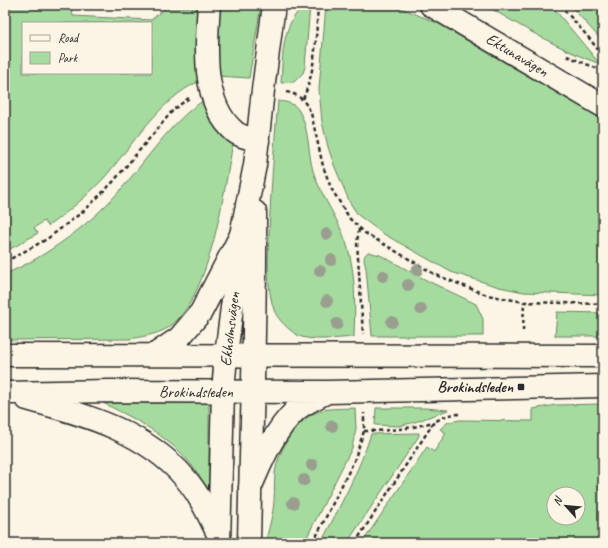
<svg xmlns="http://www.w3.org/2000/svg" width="608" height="548" viewBox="0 0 608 548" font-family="Caveat,sans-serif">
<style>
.green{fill:#a5db9e;stroke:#688364;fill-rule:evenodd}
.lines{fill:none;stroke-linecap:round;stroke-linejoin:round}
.minor-casing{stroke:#2b2b2b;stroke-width:25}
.major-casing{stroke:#2b2b2b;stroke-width:25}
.path{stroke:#2b2b2b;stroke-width:2.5;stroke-dasharray:4 3;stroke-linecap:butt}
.minor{stroke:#fcf5e5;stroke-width:22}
.major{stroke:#fcf5e5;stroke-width:22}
.tree{fill:#9a9e8f}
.poi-dot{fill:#2b2b2b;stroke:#fcf5e5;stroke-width:1.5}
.labels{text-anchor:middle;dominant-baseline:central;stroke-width:3.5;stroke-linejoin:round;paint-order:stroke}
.street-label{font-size:16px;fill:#2b2b2b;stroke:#fcf5e5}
.poi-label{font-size:16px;font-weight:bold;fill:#2b2b2b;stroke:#fcf5e5;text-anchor:end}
</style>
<rect width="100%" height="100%" fill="#fcf5e5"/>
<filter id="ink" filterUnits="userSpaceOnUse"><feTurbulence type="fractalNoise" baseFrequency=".025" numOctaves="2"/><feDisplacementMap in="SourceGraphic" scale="8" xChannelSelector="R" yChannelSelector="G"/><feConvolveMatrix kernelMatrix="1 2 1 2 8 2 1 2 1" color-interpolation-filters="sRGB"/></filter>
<g filter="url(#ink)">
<path class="green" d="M5,5h66l2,11 78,4 14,-12 33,-1 -1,35 1,40c-37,16 -67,65 -94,96 -17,18 -36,34 -56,48l-4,-5 -10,7 4,5 -22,13 -11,5zM23,23h128v50h-128z
M220,5h41l-12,73 -33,-2 -1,-34z
M305,5h5l-5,62 -2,6 -9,9 -13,1c2,-28 0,-59 24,-78z
M326,5h68l43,18 166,97v175l-79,-3 -25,-5 -48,-15 -69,-39 -24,-18 -8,-12 -16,-38 -6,-18 -6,-25 -3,-33z
M485,5h66l49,59c-41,-15 -78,-37 -115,-59z
M570,5h33v37z
M203,101l30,42c-9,48 -22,149 -60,181 -11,10 -28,12 -43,15l-125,1v-66c42,-17 88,-52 117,-86 23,-26 52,-70 81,-87z
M278,101c9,1 17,2 21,10 10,15 9,42 14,60 9,28 29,52 36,81 7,27 6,57 5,85 -15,1 -45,5 -57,-2 -9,-6 -19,-15 -23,-25 -8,-24 -6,-53 -5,-78 2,-44 5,-87 9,-131z
M368,252l12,3 48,26 48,23 7,15v17h-111l-6,-68c-2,-7 -4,-11 2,-16z
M557,312l46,1v23h-48z
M103,403h106v87c-12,-18 -24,-36 -42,-49 -19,-16 -42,-27 -64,-38z
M603,404v139h-241l65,-96 7,5 12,-19 -6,-4 8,-7 12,-2 73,1v-12l23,-4zM554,494h24v24h-24z
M355,408l1,21 -4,19 -48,95h-39c3,-11 6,-22 8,-33 2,-12 1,-25 2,-37 3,-22 20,-51 40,-60 11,-6 27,-4 40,-5z
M376,408h49l23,2 -33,12 -16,4 -24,-1z
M419,433v3l-72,107h-26c18,-36 38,-71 50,-109z"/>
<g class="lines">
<g class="minor-casing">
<path id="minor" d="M209,5c-3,39 -8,99 26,127 6,5 15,6 23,9
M431,5l172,101
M219,543l4,-151 3,-37 15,-120 14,-70 8,-75 11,-85
M249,543c2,-110 7,-221 6,-331"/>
</g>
<g class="major-casing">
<path id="major" d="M5,355l598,1
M154,355l25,-17 22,-26 40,-77
M5,393l104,-2 218,1 276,-6
M27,399c58,16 118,32 158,79 15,17 24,38 34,58
M250,488c12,-27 23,-56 45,-77 8,-8 22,-13 32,-19"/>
</g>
<path class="path" d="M560,5l29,33 14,18
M567,56l36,15
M286,92c13,2 19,9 25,21l12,53 8,22 19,31 15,14 71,42 51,20 37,7 79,2
M303,99c13,-29 13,-62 15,-94
M359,229l-2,13 6,92
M5,262l42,-23 38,-29 28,-28 61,-73 15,-11
M523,331l1,-29
M364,431c24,0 46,-2 69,-9
M313,543l41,-82 10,-30v-18
M355,543l79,-121 14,-7 11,-1"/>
<use href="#minor" class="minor"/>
<use href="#major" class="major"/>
</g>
<g class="tree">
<circle cx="327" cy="234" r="6"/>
<circle cx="331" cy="260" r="6"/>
<circle cx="417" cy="270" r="6"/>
<circle cx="320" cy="271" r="6"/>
<circle cx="383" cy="276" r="6"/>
<circle cx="408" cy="285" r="6"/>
<circle cx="327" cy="301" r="6"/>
<circle cx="421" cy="309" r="6"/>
<circle cx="392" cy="322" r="6"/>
<circle cx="337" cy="324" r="6"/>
<circle cx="332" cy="426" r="6"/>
<circle cx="312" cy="465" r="6"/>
<circle cx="304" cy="480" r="6"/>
<circle cx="293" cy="503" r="6"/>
</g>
</g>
<rect class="poi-dot" x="517" y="383" width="8" height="8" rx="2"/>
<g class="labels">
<g class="street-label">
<text transform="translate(517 55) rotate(31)">Ektunavägen</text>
<text transform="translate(230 329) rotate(-83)">Ekholmsvägen</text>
<text x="196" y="392">Brokindsleden</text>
</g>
<g class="poi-label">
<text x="513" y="387">Brokindsleden</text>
</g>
</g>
<rect width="608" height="548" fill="none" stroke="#fcf5e5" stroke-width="20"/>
<rect x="10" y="10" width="588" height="528" fill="none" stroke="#2b2b2b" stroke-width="1.5" filter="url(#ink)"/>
<rect x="22" y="22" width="130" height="52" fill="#fcf5e5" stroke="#a8a49b"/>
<rect x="30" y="35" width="20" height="6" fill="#fcf5e5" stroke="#a8a49b"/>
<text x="58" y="42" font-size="12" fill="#2b2b2b">Road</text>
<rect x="30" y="52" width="20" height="12" fill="#a5db9e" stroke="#a8a49b"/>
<text x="58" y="62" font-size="12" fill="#2b2b2b">Park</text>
<g transform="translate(566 506) rotate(297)"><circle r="19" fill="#fcf5e5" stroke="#a8a49b"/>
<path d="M0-3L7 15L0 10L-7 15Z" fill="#2b2b2b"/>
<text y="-6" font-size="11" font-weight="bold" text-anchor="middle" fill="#2b2b2b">N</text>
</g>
</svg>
